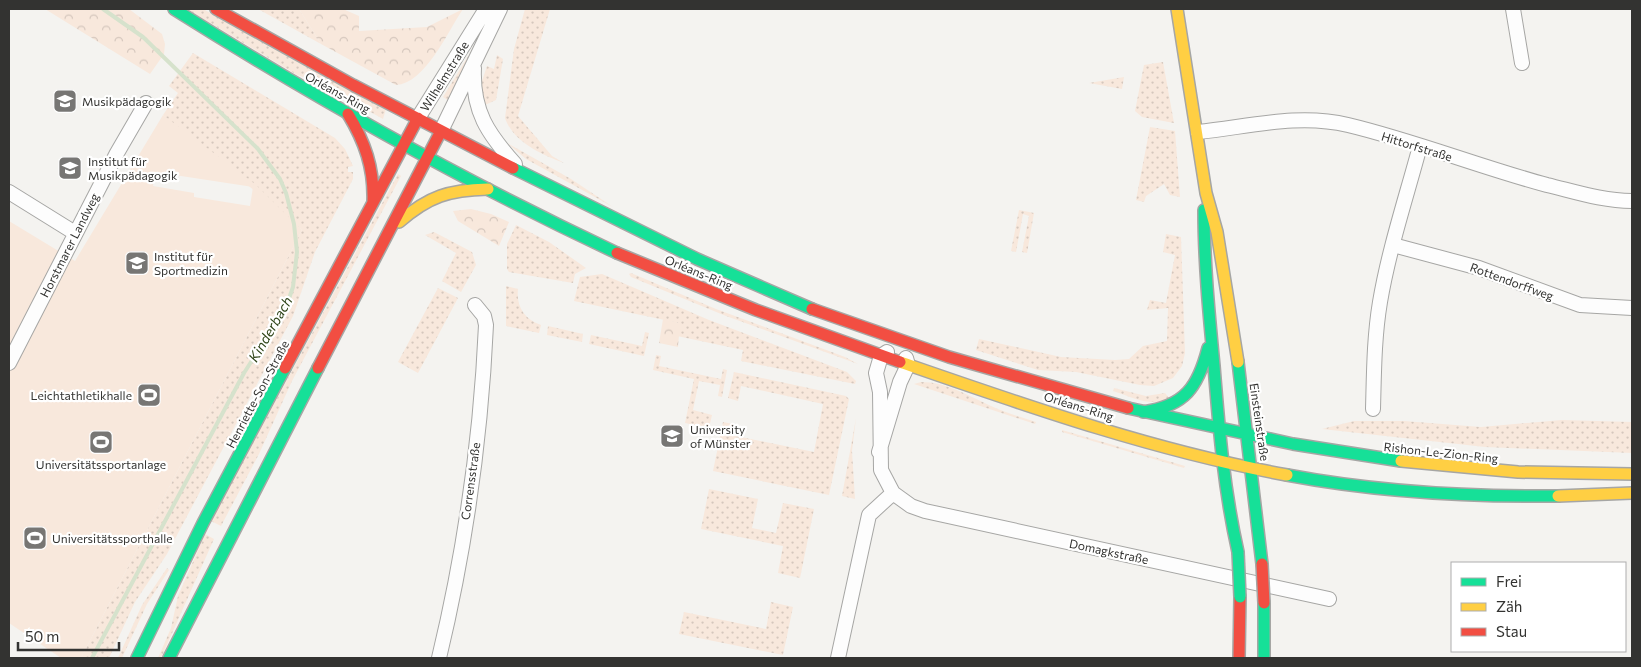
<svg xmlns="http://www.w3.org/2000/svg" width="1641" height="667" viewBox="0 0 1641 667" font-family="Commissioner,sans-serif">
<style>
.grass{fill:url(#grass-dots)}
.forest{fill:url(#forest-crowns)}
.pitch{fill:#f8e8dc;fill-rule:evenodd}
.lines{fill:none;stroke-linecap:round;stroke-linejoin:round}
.stream{stroke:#d6e2cc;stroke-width:4}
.street-casing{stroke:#a6a6a4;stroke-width:16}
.fast-casing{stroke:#a6a6a4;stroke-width:14}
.slow-casing{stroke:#a6a6a4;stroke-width:14}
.jam-casing{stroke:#a6a6a4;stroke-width:14}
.street{stroke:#fdfdfd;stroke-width:14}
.fast{stroke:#16e098;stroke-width:11}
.slow{stroke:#ffcf43;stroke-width:11}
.jam{stroke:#f24e42;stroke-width:11}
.fast-bridge-casing{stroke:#a6a6a4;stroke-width:14;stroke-linecap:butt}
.jam-bridge-casing{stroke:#a6a6a4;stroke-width:14;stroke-linecap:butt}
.fast-bridge{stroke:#16e098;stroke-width:11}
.jam-bridge{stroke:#f24e42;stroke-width:11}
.labels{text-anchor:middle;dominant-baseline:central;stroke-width:4.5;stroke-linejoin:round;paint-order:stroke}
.street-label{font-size:12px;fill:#333331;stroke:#fff}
.poi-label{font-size:12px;fill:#333331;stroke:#fff;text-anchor:start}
.water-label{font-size:14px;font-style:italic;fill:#2d4317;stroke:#fff}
</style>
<defs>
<pattern id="grass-dots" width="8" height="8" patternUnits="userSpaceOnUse" patternTransform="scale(1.25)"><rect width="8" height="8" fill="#f8e8dc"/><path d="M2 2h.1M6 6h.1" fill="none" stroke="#d5c7bd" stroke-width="1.8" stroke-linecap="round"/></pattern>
<pattern id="forest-crowns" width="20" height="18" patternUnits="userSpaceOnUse" patternTransform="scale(1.25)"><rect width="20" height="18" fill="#f8e8dc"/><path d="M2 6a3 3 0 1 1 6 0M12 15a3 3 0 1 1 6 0" fill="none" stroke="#d5c7bd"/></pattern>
</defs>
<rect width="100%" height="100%" fill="#f4f3f0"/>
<path class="grass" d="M187,9h16l183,100 -3,10 -68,-38 -18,-6z
M258,9h41l22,35z
M497,9l-48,92 -6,-4z
M525,9h25l-32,107 34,40 12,7c-22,-8 -51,-21 -59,-45l9,-69z
M193,53l142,85 10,11 8,17 -5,1v5h5v7l-38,73 -22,64 -126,238 -32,48 -26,56h-28l221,-428 -139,-115 15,-22 -9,-7z
M497,55l6,4 -7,41 -11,5 -4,-21 6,-18 7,3z
M1163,62l11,61 -32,-6 -7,-6 9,-46z
M1124,77l-2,12 -33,-6z
M1150,127l25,4 5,66 -10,-2 -6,-11 -18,12 -2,6 -8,-2z
M507,143l64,36 42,28 -87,-48z
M398,174l3,2 -109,205 -33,73 -38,72 -10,-5z
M1019,210l15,3 -7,40 -5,-1 7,-36 -6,-2 -7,38 -5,-1z
M516,225l33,17 37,26 -11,6 -2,9 -64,-11 -2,-3v-25z
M434,232l38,20 4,13 -15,27 -19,-11 14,-28 -31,-18z
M1166,234l15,3 4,116 -3,13 -9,12 -19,8 -14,-1 -64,-13 -38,-2 -62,-20 3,-11 82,18 54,3 14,-1 14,-13 24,-5 1,-33 -21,2 3,-10 16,3 9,-48 -12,-3z
M631,273l85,36 129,48 13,7 -132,-48 -95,-39 -2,-3z
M602,274l107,46 138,52 9,9 -1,3 -114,-23 2,-11 -66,-14 2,-13 -105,-22 6,-24z
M506,286l12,3c-2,17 6,30 23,36l-2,8 -33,-7z
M438,288l20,10 -40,75 -20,-11z
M548,326l35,8 -1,8 -35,-7z
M645,332l4,1 -5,23 -55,-12 2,-9 51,11z
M656,355l5,1 -2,10 62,13 2,-10 4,1 -5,27 -4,-1 2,-11 -21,-4 -6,29 19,5 -3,13 -24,-5 9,-44 -41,-9z
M734,372l112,24 3,3 -20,96 -116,-24 10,-49 10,2 -2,11 83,17 9,-48 -82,-18 -3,15 -10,-3z
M921,382c25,0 48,14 70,24 15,7 30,11 45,16l-1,2 -121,-40z
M1114,388l32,8 19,-3 5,6c-21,8 -38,-2 -57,-8z
M856,418l-4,33 3,48 -13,-3z
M1562,420l70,2v31l-147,-6 -163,-18 32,-8h50l77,6z
M1062,430l123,36 -1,2 -122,-36z
M709,489l49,10 -6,29 24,5 7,-30 31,6 -14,69 -22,-5 5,-27 -82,-17z
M205,534l9,5 -53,119h-3l13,-30 7,-32z
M167,568l2,2 -22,34 -25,54h-4l24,-53z
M771,602l22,5 -10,48 -104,-21 5,-22 82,17z"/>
<path class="forest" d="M45,9h84l33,25 3,10 -1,10 -14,20z
M299,9h44l16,7v15l68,-4 36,-18c-15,22 -38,75 -67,76l-75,-41z
M471,209l20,5 18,8 -10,24 -41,-25 -5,-10z
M663,319l17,4 -2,24 -19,-4z"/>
<path class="pitch" d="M163,115l92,69 47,46 -221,428h-20l-52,-35v-402l66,40zM155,172l98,15 -3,19 -56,-9v-4l-41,-7z"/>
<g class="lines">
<path class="stream" d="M92,658l152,-285 42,-66 7,-20 4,-35 -3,-28 -8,-31 -6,-14 -22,-30 -115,-112 -40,-28"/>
<g class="street-casing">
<path id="street" d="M1513,9l9,54
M474,68c-2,43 14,66 41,96
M418,118l68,-109
M441,131l59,-122
M1198,132c50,-5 100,-19 150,-7 67,16 132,42 199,60 29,7 56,16 85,16
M9,192l66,41
M1393,245l86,23 101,37 52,3
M887,352l-6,4 -5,17 4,19 1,78 12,23 18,13 14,5 404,88
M9,363l108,-210 29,-50
M1373,409c1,-36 1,-71 7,-107 9,-53 26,-104 40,-156
M879,452l21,-70 8,-17 -2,-7
M439,658c26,-108 42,-221 47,-333l-2,-9 -9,-11
M838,658l31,-143 24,-22"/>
</g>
<g class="fast-casing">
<path id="fast" d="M174,9c143,90 289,172 443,244
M513,168l184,91 115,50
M1204,210c0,52 5,104 10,156 5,63 10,124 24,186
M1238,362l24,202
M1128,408l165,36 108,17
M1143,412c42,-6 55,-25 65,-64
M1287,475c90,17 180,22 271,21
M1264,603v55
M137,658l66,-135 82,-155
M169,658l149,-290"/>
</g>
<g class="slow-casing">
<path id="slow" d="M1177,9l29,184 11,39 21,130
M399,222c30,-26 50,-32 89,-33
M900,362c127,44 255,89 387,113
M1401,461l117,11 114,2
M1558,496l74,-3"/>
</g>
<g class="jam-casing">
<path id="jam" d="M216,9l137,76 160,83
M348,114c17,28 26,54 25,87
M617,253l139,57 144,52
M812,309l137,48 179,51
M285,368l133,-250
M318,368l123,-237
M1239,658l1,-61"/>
</g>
<use href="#street" class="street"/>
<use href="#fast" class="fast"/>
<use href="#slow" class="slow"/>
<use href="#jam" class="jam"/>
<g class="fast-bridge-casing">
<path id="fast-bridge" d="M1238,552l2,45"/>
</g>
<g class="jam-bridge-casing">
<path id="jam-bridge" d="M1262,564l2,39"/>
</g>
<use href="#fast-bridge" class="fast-bridge"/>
<use href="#jam-bridge" class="jam-bridge"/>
</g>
<defs>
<g id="university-square" transform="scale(1.25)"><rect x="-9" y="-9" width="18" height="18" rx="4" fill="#777674" stroke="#fff"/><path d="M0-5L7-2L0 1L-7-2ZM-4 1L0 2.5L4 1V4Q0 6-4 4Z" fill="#fff"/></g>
<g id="stadium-square" transform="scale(1.25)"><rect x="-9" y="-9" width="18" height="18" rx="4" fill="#777674" stroke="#fff"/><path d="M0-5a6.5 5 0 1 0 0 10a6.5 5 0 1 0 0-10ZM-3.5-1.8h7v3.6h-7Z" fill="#fff"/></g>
</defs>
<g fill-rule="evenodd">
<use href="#university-square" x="65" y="101"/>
<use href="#university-square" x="70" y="168"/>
<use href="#university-square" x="137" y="263"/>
<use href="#stadium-square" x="149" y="395"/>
<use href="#university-square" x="672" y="436"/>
<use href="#stadium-square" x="101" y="442"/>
<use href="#stadium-square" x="35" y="538"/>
</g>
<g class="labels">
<g class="street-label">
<text transform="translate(444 76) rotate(-58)">Wilhelmstraße</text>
<text transform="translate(338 92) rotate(29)">Orléans-Ring</text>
<text transform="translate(1417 146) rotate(17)">Hittorfstraße</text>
<text transform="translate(69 245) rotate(-63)">Horstmarer Landweg</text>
<text transform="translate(699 272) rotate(22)">Orléans-Ring</text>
<text transform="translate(1512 281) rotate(20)">Rottendorffweg</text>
<text transform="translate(257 394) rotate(-62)">Henriette-Son-Straße</text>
<text transform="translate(1079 406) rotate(17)">Orléans-Ring</text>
<text transform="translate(1260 422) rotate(82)">Einsteinstraße</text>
<text transform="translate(1441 452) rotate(6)">Rishon-Le-Zion-Ring</text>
<text transform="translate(470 481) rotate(-82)">Corrensstraße</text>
<text transform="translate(1109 551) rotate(12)">Domagkstraße</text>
</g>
<g class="poi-label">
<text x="82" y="101">Musikpädagogik</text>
<text x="88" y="161">Institut für<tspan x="88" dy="14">Musikpädagogik</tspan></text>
<text x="154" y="256">Institut für<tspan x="154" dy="14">Sportmedizin</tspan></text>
<text x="132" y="395" text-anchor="end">Leichtathletikhalle</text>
<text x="690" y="429">University<tspan x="690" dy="14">of Münster</tspan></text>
<text x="101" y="464" text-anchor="middle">Universitätssportanlage</text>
<text x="52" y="538">Universitätssporthalle</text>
</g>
<g class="water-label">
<text transform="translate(270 329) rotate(-60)">Kinderbach</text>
</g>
</g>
<rect width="1641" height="667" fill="none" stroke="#333331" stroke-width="20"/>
<rect x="1451" y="562" width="175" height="90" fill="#ffffff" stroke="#adadad"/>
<rect x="1461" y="578" width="25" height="8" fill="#16e098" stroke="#adadad"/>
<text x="1496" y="587" font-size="15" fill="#333331">Frei</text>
<rect x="1461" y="603" width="25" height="8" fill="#ffcf43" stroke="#adadad"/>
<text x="1496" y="612" font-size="15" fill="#333331">Zäh</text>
<rect x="1461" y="628" width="25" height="8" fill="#f24e42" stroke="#adadad"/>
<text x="1496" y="637" font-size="15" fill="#333331">Stau</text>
<path d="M18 642v8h101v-8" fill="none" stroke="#333331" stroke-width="2.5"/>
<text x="25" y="642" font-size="15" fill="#333331" stroke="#ffffff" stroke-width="4" paint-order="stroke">50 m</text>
</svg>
